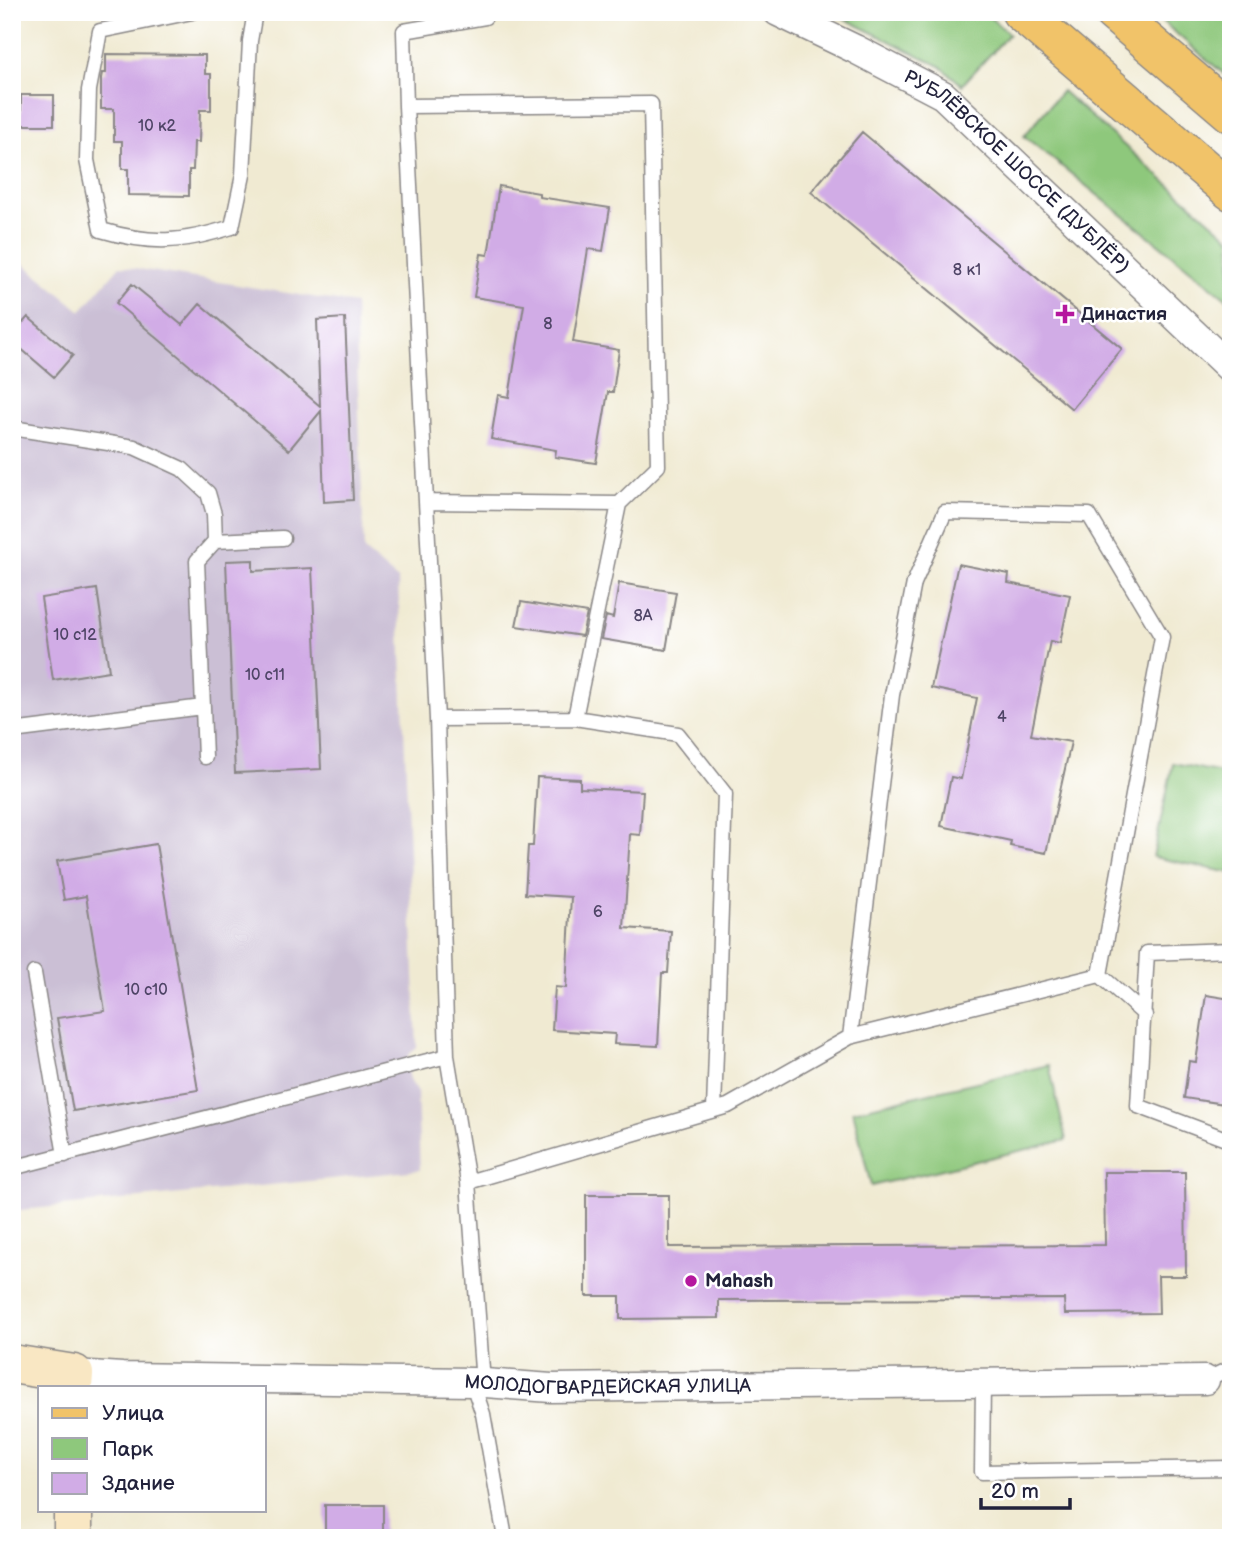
<svg xmlns="http://www.w3.org/2000/svg" width="1243" height="1550" viewBox="0 0 1243 1550" font-family="'Balsamiq Sans',sans-serif">
<style>
.industrial{fill:#cbbfd5}
.green{fill:#8ec87c;stroke:#58755c;stroke-width:2}
.building{fill:#d1ace6}
.lines{fill:none;stroke-linecap:round;stroke-linejoin:round}
.lane-casing{stroke:#898686;stroke-width:17}
.street-casing{stroke:#898686;stroke-width:31}
.secondary-casing{stroke:#898686;stroke-width:41}
.primary-casing{stroke:#898686;stroke-width:41}
.lane{stroke:#fff;stroke-width:14}
.street{stroke:#fff;stroke-width:28}
.secondary{stroke:#f9e7c3;stroke-width:38}
.primary{stroke:#f1c369;stroke-width:38}
.poi-dot{fill:#b5179e;stroke:#fff;stroke-width:2.5}
.labels{text-anchor:middle;dominant-baseline:central;stroke-width:5;stroke-linejoin:round;paint-order:stroke}
.number-label{font-size:16px;fill:#4e4466}
.street-label{font-size:19px;fill:#22223b;stroke:#fff}
.poi-label{font-size:19px;font-weight:bold;fill:#22223b;stroke:#fff;text-anchor:start}
</style>
<rect width="100%" height="100%" fill="#fff"/>
<filter id="ink" filterUnits="userSpaceOnUse"><feTurbulence type="fractalNoise" baseFrequency=".0143" numOctaves="2"/><feDisplacementMap in="SourceGraphic" scale="14" xChannelSelector="R" yChannelSelector="G"/><feConvolveMatrix kernelMatrix="1 2 1 2 8 2 1 2 1" color-interpolation-filters="sRGB"/></filter>
<filter id="wash" filterUnits="userSpaceOnUse"><feTurbulence type="fractalNoise" baseFrequency=".00686" numOctaves="4" result="noise"/><feDisplacementMap in="SourceGraphic" scale="28" xChannelSelector="R" yChannelSelector="G"/><feGaussianBlur stdDeviation="1.57" result="paint"/><feColorMatrix in="noise" values="0 0 0 0 0 0 0 0 0 0 0 0 0 0 0 0 0 1.4 0 .05"/><feComposite in="paint" operator="in"/></filter>
<g filter="url(#wash)">
<rect width="100%" height="100%" fill="#f0ead2"/>
<path class="industrial" d="M12,254l69,57 39,-45 235,38 9,247 34,29 19,468 -9,7 1,24 8,12 3,79 -408,41z"/>
<path class="green" d="M831,12h153l25,22 -47,51 -22,-19z
M1151,12h80v68z
M1062,91l169,148v63l-207,-166z
M1173,763l58,12v98l-78,-16z
M1049,1065l17,75 -195,46 -18,-75z"/>
<g id="blocks">
<path class="building" d="M106,54l99,1v19h6v36h-11l-1,32h-5l-1,28h-4v26l-61,-1v-26h-6v-28h-8v-32h-13v-31l1,-5h4z
M21,95h33v30h-33z
M862,132l260,217 -50,60 -261,-217z
M499,186l40,7v4l71,11 -7,43 -15,-2 -15,93 46,8 -6,42h-5l-12,71 -41,-6 1,-7 -65,-11 7,-44 11,2 15,-92 -50,-8 7,-43 7,1z
M132,284l50,41 18,-21 120,102 -3,-86 28,-2 8,182 -29,2 -3,-91 -32,39 -173,-147z
M28,317l45,38 -19,22 -42,-36v-6z
M253,560v11l59,-3 9,201 -86,4 -9,-212z
M958,564l51,10 -1,9 62,12 -10,48 -10,-2 -19,94 40,7 -25,111 -36,-7 1,-5 -70,-15 10,-49 10,2 16,-81 -46,-10z
M619,583l57,9 -10,58 -65,-11 5,-23 7,2z
M97,589l12,82 -56,9 -12,-82z
M521,602l66,11 -5,23 -66,-10z
M537,777l43,2v9l63,3 -3,44 -10,-1 -6,94 47,3 -3,42h-6l-4,73 -44,-2 1,-10 -63,-4 3,-43 11,1 5,-91 -46,-3 3,-48h5z
M156,844l42,246 -125,21 -16,-93 48,-7 -19,-115 -22,4 -7,-39z
M1206,995l25,4v106l-47,-7 5,-37 7,1z
M1104,1172h81l1,104h-28l1,37 -94,1 -1,-15 -345,1v18l-99,1v-23h-34v-101h83v52l436,-2z
M325,1505h58v33h-58z"/>
</g>
</g>
<g filter="url(#ink)">
<use href="#blocks" fill-opacity="0" stroke="#898686" stroke-width="2"/>
<g class="lines">
<g class="lane-casing">
<path id="lane" d="M192,12l-92,19 -11,59 -2,70 14,70c51,15 80,13 131,-3l11,-52 7,-134 5,-29
M406,106l245,-2 7,362 -39,38 -193,-2
M12,428l122,19 48,22 26,24 6,21 1,27 -18,20 8,196
M215,541l68,-3
M575,718l44,-214
M437,719l138,-1 103,16 47,60 -11,316
M12,731l191,-24
M1231,950l-84,3 -9,153 93,35
M34,973l31,182
M850,1037l42,-342 22,-112 31,-71 144,3 73,122 -62,338
M12,1168l435,-112
M468,1182l260,-76 122,-69 250,-62 45,40
M1205,1380l26,-12
M472,1382l11,32 22,124
M483,1383l-15,-201 -21,-126 -10,-337 -31,-613 -2,-75 81,-14
M983,1383l-1,89 249,-4"/>
</g>
<g class="street-casing">
<g id="street">
<path id="s1" d="M778,12l77,37 88,46 288,274"/>
<path id="s2" d="M74,1374l48,3 350,5 79,6 654,-8"/>
</g>
</g>
<g class="secondary-casing">
<path id="secondary" d="M12,1364l62,10 -1,13
M73,1510v28"/>
</g>
<g class="primary-casing">
<path id="primary" d="M1021,12l210,179
M1113,12l118,101"/>
</g>
<use href="#lane" class="lane"/>
<use href="#street" class="street"/>
<use href="#secondary" class="secondary"/>
<use href="#primary" class="primary"/>
</g>
</g>
<g class="poi-dot">
<path d="M1061.5 303.5h7v7h7v7h-7v7h-7v-7h-7v-7h7z"/>
<circle cx="691" cy="1281" r="7"/>
</g>
<g class="labels">
<g class="number-label">
<text x="157" y="126">10 к2</text>
<text x="967" y="270">8 к1</text>
<text x="548" y="324">8</text>
<text x="643" y="616">8А</text>
<text x="75" y="635">10 с12</text>
<text x="265" y="675">10 с11</text>
<text x="1002" y="717">4</text>
<text x="598" y="912">6</text>
<text x="146" y="990">10 с10</text>
</g>
<g class="street-label">
<text stroke="none"><textPath href="#s1" startOffset="290">РУБЛЁВСКОЕ ШОССЕ (ДУБЛЁР)</textPath></text>
<text stroke="none"><textPath href="#s2" startOffset="534">МОЛОДОГВАРДЕЙСКАЯ УЛИЦА</textPath></text>
</g>
<g class="poi-label">
<text x="1081" y="314">Династия</text>
<text x="705" y="1281">Mahash</text>
</g>
</g>
<rect width="1243" height="1550" fill="none" stroke="#fff" stroke-width="42"/>
<rect x="38" y="1386" width="228" height="126" fill="#ffffff" stroke="#a7a7b1" stroke-width="2"/>
<rect x="52" y="1408" width="35" height="10" fill="#f1c369" stroke="#a7a7b1" stroke-width="2"/>
<text x="102" y="1420" font-size="21" fill="#22223b">Улица</text>
<rect x="52" y="1438" width="35" height="21" fill="#8ec87c" stroke="#a7a7b1" stroke-width="2"/>
<text x="102" y="1456" font-size="21" fill="#22223b">Парк</text>
<rect x="52" y="1473" width="35" height="21" fill="#d1ace6" stroke="#a7a7b1" stroke-width="2"/>
<text x="102" y="1490" font-size="21" fill="#22223b">Здание</text>
<path d="M981 1498v10h89v-10" fill="none" stroke="#22223b" stroke-width="3.5"/>
<text x="991" y="1498" font-size="21" fill="#22223b" stroke="#ffffff" stroke-width="5" paint-order="stroke">20 m</text>
</svg>
